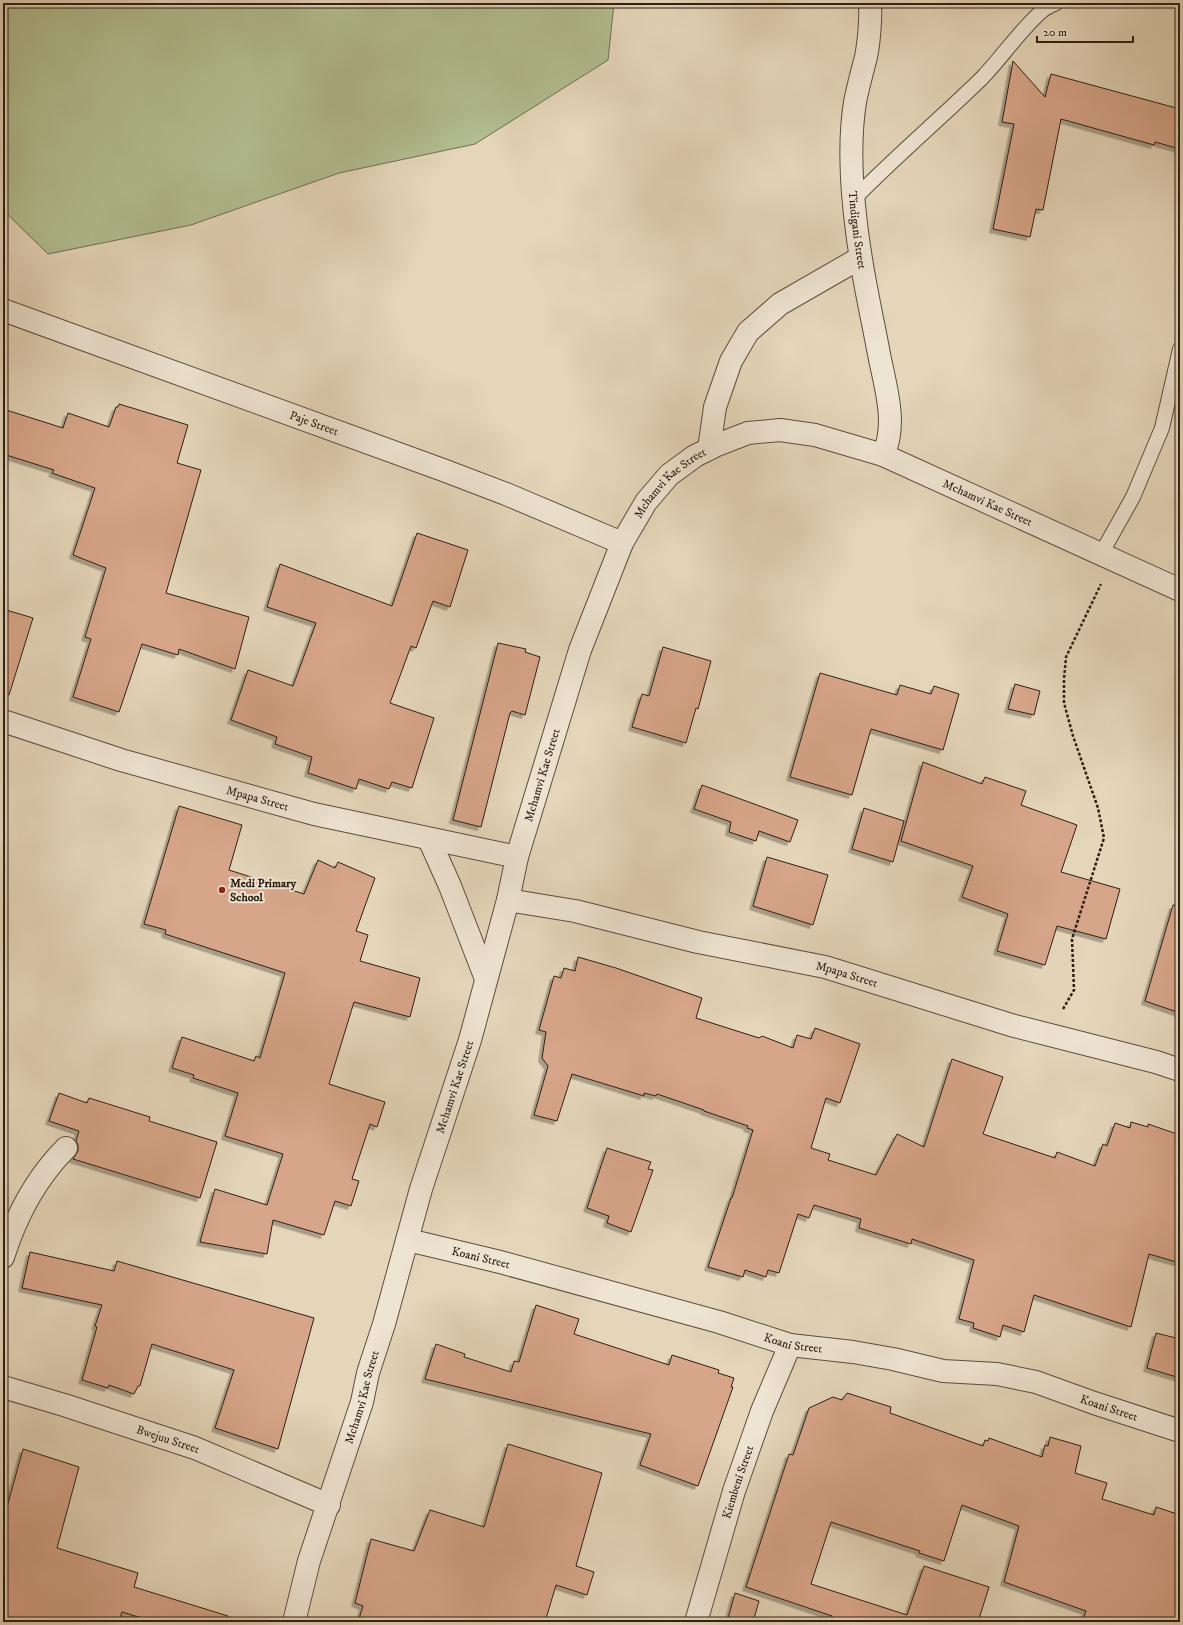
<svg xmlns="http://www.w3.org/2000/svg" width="1183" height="1625" viewBox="0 0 1183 1625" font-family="'IM FELL DW Pica',serif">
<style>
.green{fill:#b2be91;stroke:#706e52}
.building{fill:#d7a589;stroke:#2e1f14;filter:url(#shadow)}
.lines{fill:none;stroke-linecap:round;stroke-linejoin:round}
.lane-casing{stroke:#5c4d3e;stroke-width:16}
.street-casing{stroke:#5c4d3e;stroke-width:24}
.path{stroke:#2e1f14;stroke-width:2.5;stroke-dasharray:3 2;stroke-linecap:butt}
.lane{stroke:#eee4d2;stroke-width:14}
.street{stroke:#eee4d2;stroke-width:22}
.poi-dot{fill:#8f2418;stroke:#eee4d2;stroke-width:1.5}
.labels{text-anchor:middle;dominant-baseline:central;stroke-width:4;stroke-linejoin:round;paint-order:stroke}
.street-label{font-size:12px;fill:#2e1f14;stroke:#eee4d2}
.poi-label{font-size:12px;font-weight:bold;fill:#2e1f14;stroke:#eee4d2;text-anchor:start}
</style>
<defs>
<filter id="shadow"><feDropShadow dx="-3.5" dy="3.5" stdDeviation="0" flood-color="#0004"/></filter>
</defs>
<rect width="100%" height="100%" fill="#e5d6ba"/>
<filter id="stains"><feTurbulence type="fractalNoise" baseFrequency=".005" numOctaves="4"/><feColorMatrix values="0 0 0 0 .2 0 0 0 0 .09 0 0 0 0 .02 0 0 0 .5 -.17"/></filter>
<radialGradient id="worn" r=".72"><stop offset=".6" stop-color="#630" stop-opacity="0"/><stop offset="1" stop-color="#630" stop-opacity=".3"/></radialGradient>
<path class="green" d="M3,3h611l-6,57 -133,84 -136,29 -148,52 -143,29 -45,-44z"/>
<path class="building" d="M1013,61l32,36 6,-23 129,35v40l-25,-7 -1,3 -93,-26 -18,91 -7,-1 -6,28 -37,-8 21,-105 -12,-2z
M119,404l69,21 -11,38 24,7 -35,123 83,24 -14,52 -56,-20 -1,6 -36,-11 -23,68 -46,-15 18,-58 -6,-2 21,-69 -33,-13 22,-67 -43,-15 2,-3 -51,-16v-45l60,19 5,-15 41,14 7,-20h2z
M417,533l51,17 -18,57 -17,-6 -17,47 -5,-2 -21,57 44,15 -22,70 -20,-6 -3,7 -30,-10 -3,10 -48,-16 4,-16 -37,-13 2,-7 -46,-17 17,-50 45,16 23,-63 -49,-16 13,-43 112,42z
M3,609l30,9 -24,77 -6,-1z
M498,643l28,6 -1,3 15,5 -15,58 -13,-4 -2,2 -29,114 -28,-7z
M663,647l48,14 -13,48 -2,-1 -10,35 -54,-16 10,-33 7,2z
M820,673l77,22 3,-10 31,9 3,-8 25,8 -16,56 -72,-21 -19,66 -62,-18z
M1015,684l25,7 -6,24 -26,-6z
M923,762l59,22 3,-7 41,14 -5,14 56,20 -16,47 59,17 -14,50 -49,-13 -12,39 -48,-14 11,-37 -46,-17 11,-31 -72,-25z
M702,785l96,35 -8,22 -31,-11 -3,10 -27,-9 2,-10 -37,-13z
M179,806l63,19 -13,45 75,24 14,-34 17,8 3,-6 37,16 -19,53 12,4 -8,26 60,17 -10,39 -56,-15 -25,82 56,18 -8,25 -7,-3 -18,55 7,2 -8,25 -16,-5 -11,34 -51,-15 -6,34 -67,-12 15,-53 52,16 16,-51 -58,-18 13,-43 -45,-15 1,-3 -22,-7 10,-31 72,24 2,-5 4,2 25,-85 -120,-39 1,-4 -22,-6z
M864,808l40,13 -11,41 -41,-13z
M767,857l61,18 -15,50 -60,-19z
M1173,905l7,1v107l-35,-12z
M578,957l38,11 86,30 -6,20 63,20 3,-2 31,12 4,-13 14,4 4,-11 45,16 -20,59 -14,-5 -15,50 19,6 -2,6 48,15 21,-41 27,13 28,-88 51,18 -20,57 72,24 2,-6 38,14 8,-22 4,2 8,-23 15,5 1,-6 17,5v-3l32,11v128l-31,-9 -18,73 -97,-32 -10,37 -21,-7 -3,12 -27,-9 1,-5 -15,-4 15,-59 -62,-21 -1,5 -52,-16 2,-9 -47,-14 -5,13 -11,-4 -19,59 -11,-3 -2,7 -21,-7 -2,7 -35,-10 23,-69h1l21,-68 -6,-2 1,-2 -44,-15v-1l-47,-16 -1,2 -12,-3v3l-72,-22 -15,47 -23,-6 14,-49 -6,-8 4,-26 -7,-2 15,-54 7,2 3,-10 11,3z
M59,1093l28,10 2,-5 61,19 -1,4 68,21 -17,56 -127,-39 5,-8v-6l-2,-4 3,-10 -30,-10z
M607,1148l44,14 -3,7 5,1 -22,62 -24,-9 2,-7 -22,-8z
M30,1252l84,19 3,-10 197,57 -36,131 -63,-21 19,-58 -82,-26 -12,42h-2l-4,8 -25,-9 -1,3 -26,-8 15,-53 -2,-1 7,-21 -80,-17z
M536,1305l43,14 -5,15 95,31 3,-10 47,15 -1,3 16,5 -3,9h2l-35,99 -58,-21 11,-31 -226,-55 11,-35 29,10 -1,3 47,15 3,-11 5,1z
M1156,1333l24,6v39l-33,-10z
M847,1393l44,14 -1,6 93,33 2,-6 3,1 1,-3 53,19 3,-12 3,1 2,-9 31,9 -6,27 32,10 -5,16 52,16 2,-8 24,8v107h-98l4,-11 -82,-29 15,-56 -57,-21 -18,56 -25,-8 1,-2 -89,-29 -20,62 96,31 17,-49 65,21 -11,35h-148l2,-6 -86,-29 43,-133 4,1 16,-47 24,-11 9,3z
M508,1444l94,29 -26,93 18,6 -7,23 -31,-10 -11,37h-187l5,-16 -8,-3 16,-64 43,12 16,-41 54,17z
M23,1449l56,18 -22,81 81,25 -4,14 94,29 -1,6h-72l-33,-10 -3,10h-116v-116l4,1z
M735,1593l24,8 -6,21h-26z"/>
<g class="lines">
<g class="lane-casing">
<path id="lane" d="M854,199c41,-42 86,-80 128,-121 21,-22 38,-48 61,-68 4,-3 9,-5 13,-7
M1101,554l32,-57 29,-69 18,-79"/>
</g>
<g class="street-casing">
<g id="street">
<path id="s1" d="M870,3c1,15 -1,39 -4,54 -4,15 -8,30 -11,45 -8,50 -2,107 6,157 5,32 12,63 18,95 6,32 19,70 4,101"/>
<path id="s2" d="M3,310l440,160 63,24 116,49"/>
<path d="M709,449l6,-42 16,-46 17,-29 32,-28 80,-46"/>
<path id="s3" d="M3,721l118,39 193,54 203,43"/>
<path d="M429,839l21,47 36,93"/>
<path id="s4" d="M508,900l67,11 123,31 127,25 186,58 145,37 24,8"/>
<path id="s5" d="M408,1240l92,22 219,60 71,23 63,7 40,7 50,12 54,3 39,8 58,21 86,28"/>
<path d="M3,1257c13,-41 32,-78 63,-109"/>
<path id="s6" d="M3,1387l61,18 131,43 134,57"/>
<path id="s7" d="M294,1622l15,-61 53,-159 6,-29 16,-49 37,-135 49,-149 38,-140 9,-43 63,-207 42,-107 24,-41 23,-27 26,-19 22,-11 31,-12 32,-3 35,5 68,20 297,135"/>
<path id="s8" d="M696,1622l38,-131 28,-80 28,-66"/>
</g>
</g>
<path class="path" d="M1063,1009l11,-19 -2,-51 32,-101 -6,-30 -25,-72 -9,-33v-24l2,-22 35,-73"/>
<use href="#lane" class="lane"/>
<use href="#street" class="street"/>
</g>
<circle class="poi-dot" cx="222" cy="890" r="4"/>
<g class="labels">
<g class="street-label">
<text stroke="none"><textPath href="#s1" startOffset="229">Tindigani Street</textPath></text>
<text stroke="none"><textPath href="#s2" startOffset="331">Paje Street</textPath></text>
<text stroke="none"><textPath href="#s7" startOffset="1207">Mchamvi Kae Street</textPath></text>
<text stroke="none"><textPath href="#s7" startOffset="1555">Mchamvi Kae Street</textPath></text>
<text stroke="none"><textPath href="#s7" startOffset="883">Mchamvi Kae Street</textPath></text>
<text stroke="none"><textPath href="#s3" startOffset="266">Mpapa Street</textPath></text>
<text stroke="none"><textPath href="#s4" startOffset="347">Mpapa Street</textPath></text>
<text stroke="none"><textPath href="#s7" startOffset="559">Mchamvi Kae Street</textPath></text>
<text stroke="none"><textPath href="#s5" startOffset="75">Koani Street</textPath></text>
<text stroke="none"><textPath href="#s5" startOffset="399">Koani Street</textPath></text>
<text stroke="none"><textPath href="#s7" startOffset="235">Mchamvi Kae Street</textPath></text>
<text stroke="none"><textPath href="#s5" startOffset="723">Koani Street</textPath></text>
<text stroke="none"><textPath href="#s6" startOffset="173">Bwejuu Street</textPath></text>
<text stroke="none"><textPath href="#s8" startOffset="146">Kiembeni Street</textPath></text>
</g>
<g class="poi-label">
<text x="230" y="883">Medi Primary<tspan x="230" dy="14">School</tspan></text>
</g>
</g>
<rect width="1183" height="1625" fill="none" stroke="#e5d6ba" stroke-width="16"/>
<rect x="4" y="4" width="1175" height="1617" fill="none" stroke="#2e1f14" stroke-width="2"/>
<rect x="8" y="8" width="1167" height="1609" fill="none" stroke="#2e1f14"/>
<path d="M1037 36v6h96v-6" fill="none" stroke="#2e1f14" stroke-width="2"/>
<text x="1043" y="36" font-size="12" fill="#2e1f14" stroke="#eee4d2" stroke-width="3" paint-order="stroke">20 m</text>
<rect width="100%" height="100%" filter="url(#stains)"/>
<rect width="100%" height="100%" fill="url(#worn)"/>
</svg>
